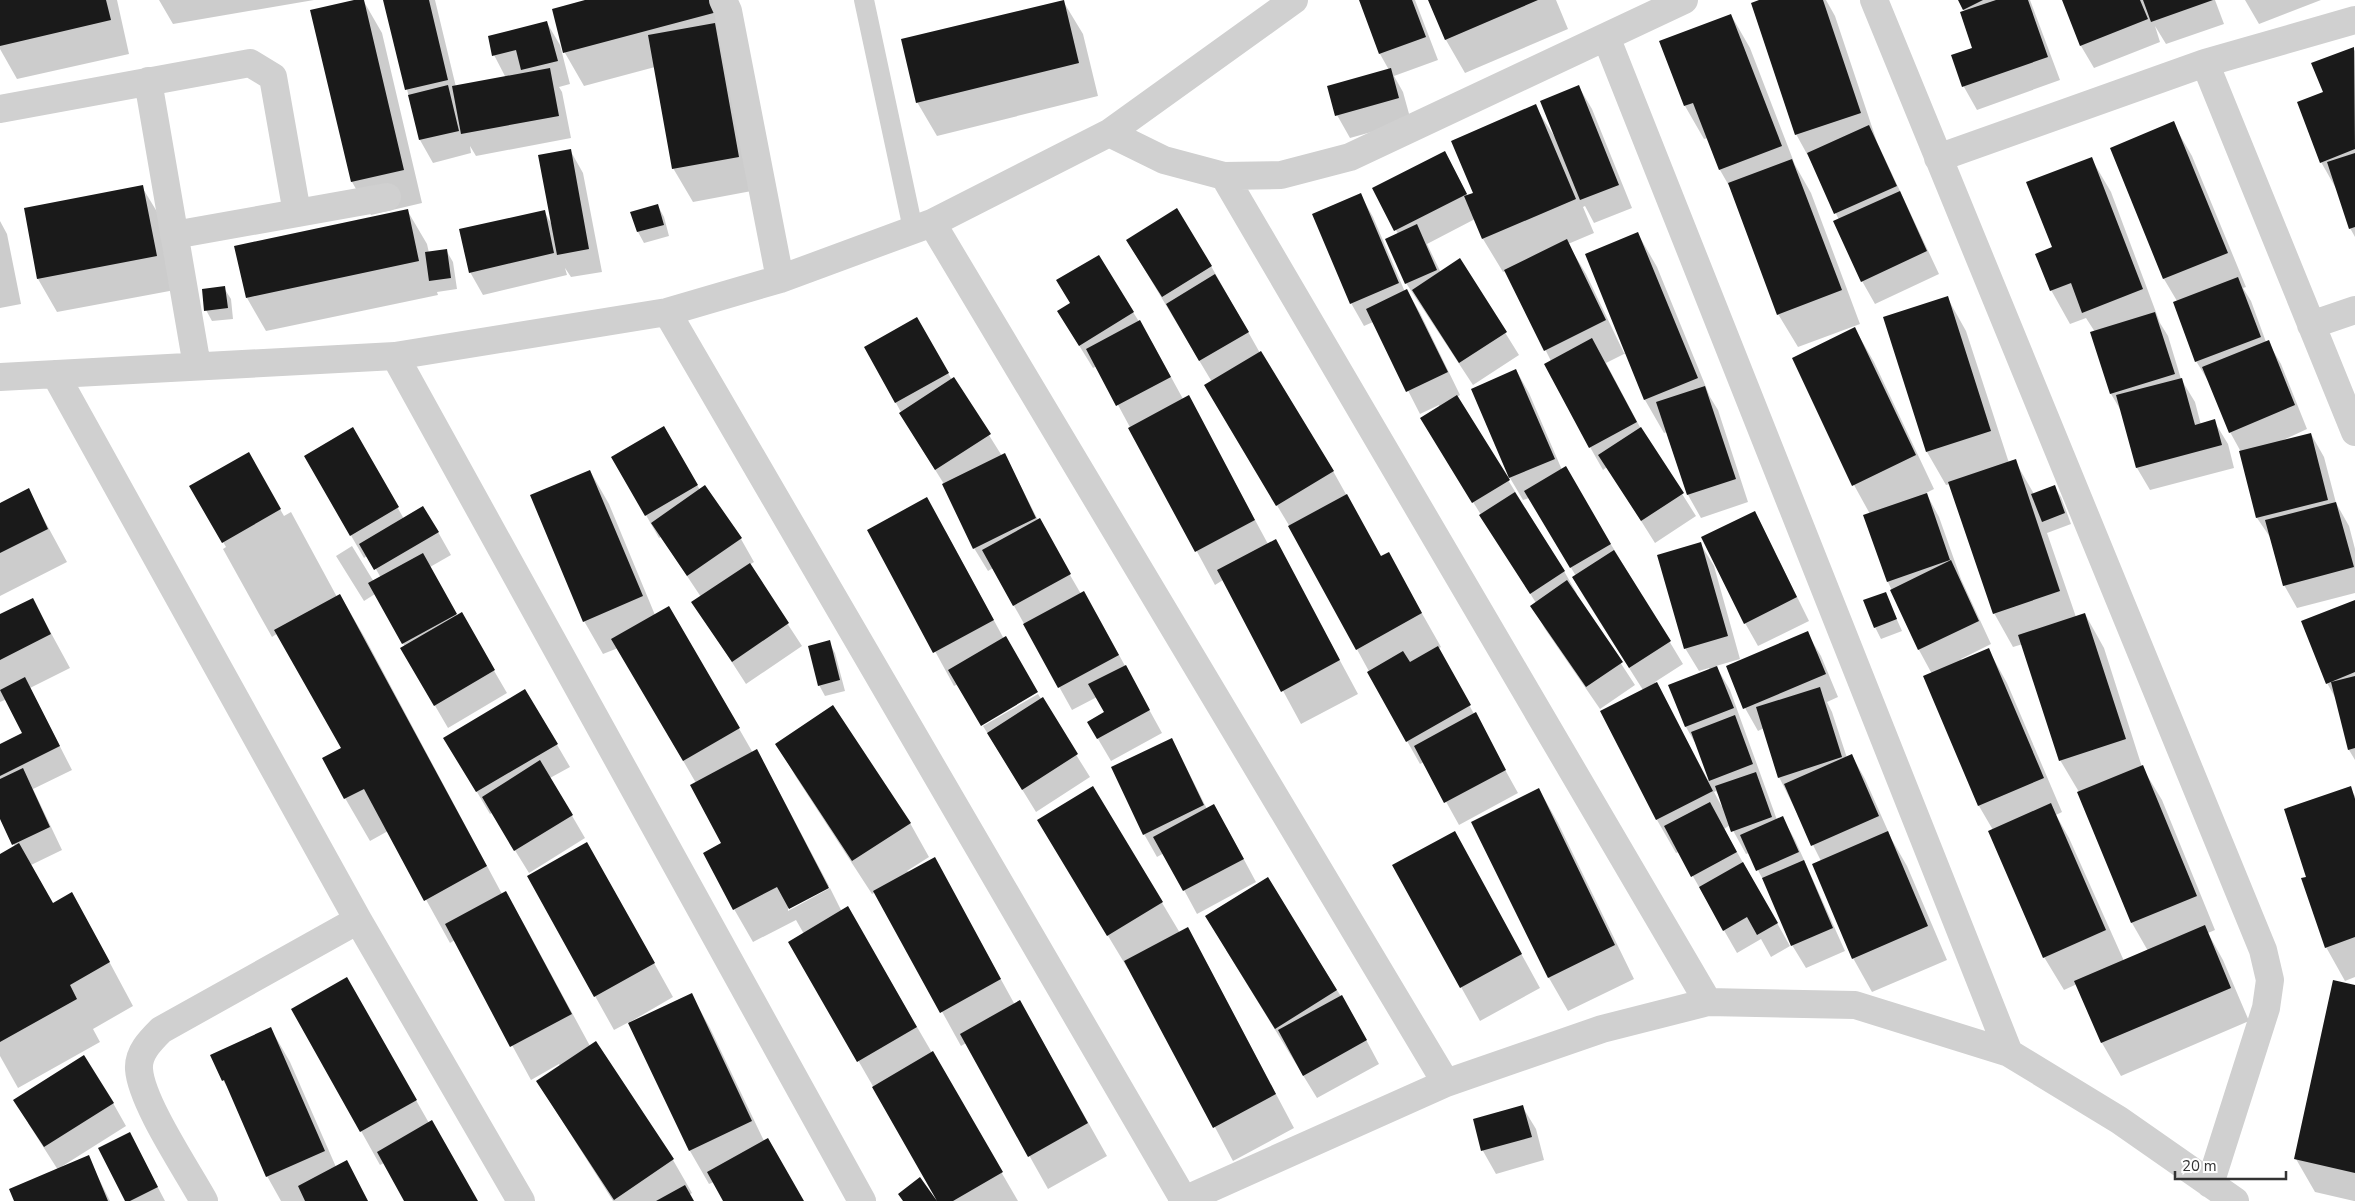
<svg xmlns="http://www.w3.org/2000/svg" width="2355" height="1201" viewBox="0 0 2355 1201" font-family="'Nunito Sans',sans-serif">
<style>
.shadow{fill:#0003;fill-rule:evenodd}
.building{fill:#1a1a1a}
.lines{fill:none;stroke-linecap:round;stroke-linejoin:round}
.lane{stroke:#d0d0d0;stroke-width:20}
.street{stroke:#d0d0d0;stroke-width:28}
</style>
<rect width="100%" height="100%" fill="#fff"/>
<path class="shadow" d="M0,0h117l12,54 -112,25 -17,-30z
M159,0h155l-141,24z
M360,0h3l19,33 40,170 -51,12 -19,-33z
M384,0h51l21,87 50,-9 -12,-23 53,-32 13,22 10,39 -11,3 3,5 9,46 -95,18 -6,-10 1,7 -38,10 -13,-23z
M590,0h134l33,190 -64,12 -20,-34 -18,-101 -71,19 -19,-33 -12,-43z
M1360,0h55l23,60 -44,16 9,16 8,29 -61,17 -13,-23 52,-45 -9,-16z
M1429,0h127l12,29 -103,44 -19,-33z
M1763,0h63l9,16 42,126 62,132 -64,30 -13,-23 -23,-61 -26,-55 -17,-31z
M1959,0h71l30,80 -83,30 -13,-23 -11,-31 21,-7 -9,-37z
M2063,0h152l9,24 -58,20 -11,-18 5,16 -66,26 -13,-22z
M2245,0h76l-62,24z
M1063,1l20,33 15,62 -161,40 -20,-34z
M1731,15l19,33 45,117 16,28 49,131 -62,23 -20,-33 -46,-123 -12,-21 -12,-32 -4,1 -19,-33z
M2353,48l2,3v186l-5,-9 -12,-36 -17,-30z
M1579,87l13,22 40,99 -38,15 -9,-17 -2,1 11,26 -26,11 18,30 38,79 2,-1 12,-118 19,33 53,130 8,13 30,92 -47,16 -13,-23 -21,-63 -3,1 -19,-33 -19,-47 -20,10 35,66 55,87 -41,27 -48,-76 -4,3 -13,-23 -39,-86 -45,-90 -3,1 -20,-33 -8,-20 -48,25 14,29 19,-13 59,95 -46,30 -67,-102 -8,-49 -24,-46 71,-36 23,44 7,-3 60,-87 23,36z
M2173,123l19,33 54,131 -3,1 8,13 15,41h2l13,22 26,65 -30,14 34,-9 13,23 12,46 13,23 6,23v44l-58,15 -13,-23 -12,-45 -15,-22 -16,-66 -11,-20 -20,-48 -14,-23 -19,-60 -13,-22 -53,-130z
M570,150l13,23 19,99 -31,5 -6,-9 2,7 -84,20 -13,-23 74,-61 8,14z
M2091,158l20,34 49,131 8,13 13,43 14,23 6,23 13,-4 14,23 6,24 -84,22 -13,-22 -14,-54 -12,-20 -19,-61 3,-1 -9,-14 -16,6 -19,-34 2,-42z
M142,187l20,33 13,70 -118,22 -19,-33 -13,-70z
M1360,194l13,23 32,75 2,-1 13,22 40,82 -3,2 107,174 13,23 -1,1 59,90 -35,24 -55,-80 -13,-23 4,-3 -101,-162 4,-36 -19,9 -47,-92 -9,4 -13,-23z
M658,206l6,11 5,19 -25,7 -6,-11 -6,-19z
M407,210l20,34 2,9 17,-3 7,12 4,27 -20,3 1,3 -172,36 -19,-33z
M0,221l7,13 14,70 -21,4z
M1127,240l84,26 49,87 73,118 48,86 26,30 34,60 -3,2 80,144 -59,32 -35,-63 -4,2 -13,-23 -114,-209 -68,-113 -13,-37z
M1098,256l55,88 30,55 5,-3 80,148 7,-4 83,154 -57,30 -78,-144 -8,5 -118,-219 -4,2 -21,-34 -1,-31z
M224,288l7,11 2,20 -21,2 -6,-11z
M1947,297l19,34 43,132 6,-2 19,33 20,-8 7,11 10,27 -24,9 29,84 9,-3 19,34 38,119 20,33 53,130 -7,3 15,27 26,61 -128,55 -19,-33 -25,-59 -13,6 -20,-33 -51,-127 -14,-24 -54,-129 7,-3 -13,-24 -31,-68 -18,-68 -16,-29 -60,-127 61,-29 19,33 60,127 -8,4 13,24 22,62 30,65 -30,15 1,2 26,-12 19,34 55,129 -6,3 13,23 55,123 24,-10 -16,-28 -53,-131 -19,-32 -37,-116 -10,3 -19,-34 -44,-129 -4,1 -19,-33z
M917,319l35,61 2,-1 48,77 3,-1 33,65 43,74 16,21 65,118 -51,28 -23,-39 17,-9 -8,-16 -25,13 -79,-142 -5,3 -14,-23 -30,-64 -30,-48 -48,-88z
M1516,370l13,23 33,77 3,-2 118,196 -28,18 53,98 2,-1 -12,-31 -12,-21 -16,-41 40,-16 -1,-2 -10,3 -14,-23 15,-105 14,23 26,93 -24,7 14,24 47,130 5,-3 13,23 50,111 -39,17 -14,-23 -21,-50 -22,-42 -3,1 -16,-29 -6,4 66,117 -19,11 -10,-18 -24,14 -58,-101 -3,1 -19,-33 -56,-108 42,-22 -57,-90 -13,-22 3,-2 -47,-78 -6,2 -13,-22 -38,-89zM1716,791l5,8 1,8 -8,-15z
M664,427l36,63 5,-3 36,52 13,23 -5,3 53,81 -56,38 -53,-82 8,-5 -40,-60 -2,1 -46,-81z
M353,429l51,90 34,13 13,23 -21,12 27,50 4,-3 46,79 -59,35 -46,-79 3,-2 -30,-53 -11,7 -28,-45 16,-10 22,36 7,-4 -13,-23 -4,3 -59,-102z
M248,454l36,62 7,-4 46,85 3,-2 25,43 137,256 3,-2 20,34 65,120 6,-4 77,118 19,33 -3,2 4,6h-80l-76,-120 23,-15 -1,-2 -28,16 -76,-140 -5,3 -62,-112 -18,10 -25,-43 -3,-49 -64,-116 -6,4 -13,-23 -36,-65 3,-2 -35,-60z
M590,471l19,33 46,111 14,-8 84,146 3,-2 19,33 54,102 -41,22v3l42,-23 12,24 6,-4 170,293h-79l-149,-259 14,-8 -8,-14 -43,22 -19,-33 -12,-65 -26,-61 -78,-135 -15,6 -19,-33z
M28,490l39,72 -67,34v-92z
M1755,512l54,109 -51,25 -13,-23z
M869,530l77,2 58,107 -46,45 -4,2z
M1885,593l17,38 -21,8 -6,-12z
M33,600l37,68 -40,20 42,82 -39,19 29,61 -31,15 22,40 43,32 37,69 -40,23 7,13 -82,46 -18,-32v-201l15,-8 -15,-31v-70l24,-12 -17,-35 -7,3v-86z
M2355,601v159l-6,-10 -13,-51 -9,-16z
M1807,633l14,23 17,41 -11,5 5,10 15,46 5,-2 13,23 27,61 15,26 40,94 -75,32 -19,-34 -32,-97 -42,-84 -15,-49 -6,3 -13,-23z
M829,642l6,11 10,38 -20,5 -6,-11z
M525,690l45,77 -20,11 35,60 -56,35 -37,-60 -2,1 -45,-76z
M1038,694l52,83 -54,35 -53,-86z
M1172,739l35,70 20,19 29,54 -59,32 -33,-61 -7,4 -13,-23z
M777,744l133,79 19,34 -22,14 46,21 62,113 24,30 68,121 -59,33 -82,-146 -5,3 -85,-154 -4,2 -76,-117z
M1093,787l87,146 26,29 88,166 -61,33 -103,-193 -2,1 -70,-116z
M2350,788l5,8v181l-10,4 -19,-34 -18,-69z
M1539,789l19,34 76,156 -66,32 -19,-33z
M1473,866l67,122 -60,33 -19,-34z
M528,876l78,1 67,120 -43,25v1l61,-29 19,34 54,113 39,60h-78l-11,-19 -5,2 -19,-33 -61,-129 -15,8z
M1268,879l87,140 24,45 -62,34 -91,-148z
M347,979l82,144 47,78h-70l-22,-38 -4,2 -19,-34z
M2355,986v215h-1l-39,-9 -19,-33z
M271,1029l19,33 46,105 10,-5 22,39h-87l-14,-25 -33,-77 -11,-19z
M113,1103l13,23 -65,41 27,-10 22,44h-94l42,-31 -30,-47z
M1522,1106l14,23 8,31 -48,14 -13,-23 -9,-31z
M142,1157l23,44h-39z"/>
<path class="building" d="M0,0h106l5,20 -111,26z
M354,0h10l40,170 -53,12 -41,-172z
M383,0h46l19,80 -43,10z
M585,0h133l3,11 -158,42 -11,-44z
M1064,0l15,63 -163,40 -15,-64z
M1359,0h53l14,37 -47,17z
M1428,0h110l-93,40z
M1759,0h64l38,113 -66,22 -44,-132z
M1958,0h25l-20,10z
M1996,0h32l20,57 -86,30 -11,-32 21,-7 -12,-36z
M2062,0h78l8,19 -68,27z
M2143,0h70l-62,22z
M1731,14l51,132 -63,24 -26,-67 -9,3 -25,-65z
M547,21l11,40 -37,9 -5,-20 -24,6 -4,-20z
M715,23l24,134 -67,12 -24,-134z
M2354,47l1,102 -35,14 -23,-61 26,-10 -12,-29z
M550,68l9,48 -98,18 -9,-48z
M1391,68l8,30 -64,18 -8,-30z
M448,85l11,46 -40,9 -11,-45z
M1579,85l40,100 -39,15 -40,-99z
M1536,104l40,95 -94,40 -18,-43 9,-3 -22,-52z
M2174,121l54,132 -65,26 -53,-131z
M1869,125l28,61 -63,28 -27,-61z
M571,149l18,100 -32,6 -19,-100z
M1445,151l22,43 -73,37 -22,-43z
M2355,153v74l-6,2 -22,-67z
M2092,157l51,132 -61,24 -11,-30 -21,8 -15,-37 17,-7 -26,-65z
M1792,159l50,131 -65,25 -49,-132z
M143,185l14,71 -120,23 -13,-71z
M1900,191l27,60 -66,31 -28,-61z
M1361,193l38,90 -49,21 -38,-90z
M658,204l6,21 -27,7 -7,-20z
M1177,208l35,58 -50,31 -36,-57z
M408,209l11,52 -173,37 -12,-52z
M545,210l9,43 -85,20 -10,-44z
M1417,224l20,46 -32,14 -20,-45z
M1638,232l60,146 -54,22 -59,-146z
M1567,239l39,81 -62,31 -40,-81z
M447,249l4,29 -22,3 -4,-29z
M1099,255l35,57 -55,34 -22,-35 13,-8 -14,-23z
M1460,258l47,74 -48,31 -47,-73z
M1215,274l34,58 -50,29 -33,-57z
M2238,277l23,60 -66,25 -22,-60z
M225,286l3,22 -24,3 -2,-22z
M1407,289l41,83 -42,20 -40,-83z
M1948,296l43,135 -65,21 -43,-135z
M2155,312l20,62 -65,20 -20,-62z
M917,317l32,56 -54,30 -31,-56z
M1140,320l31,57 -55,29 -30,-57z
M1855,327l61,128 -64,31 -60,-128z
M1592,338l45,84 -48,26 -45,-84z
M2269,340l26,65 -66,28 -27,-66z
M1261,351l73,120 -58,35 -72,-121z
M1516,369l39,90 -46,19 -38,-89z
M954,377l37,57 -56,36 -36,-57z
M2182,378l13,47 20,-6 7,26 -86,23 -20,-73z
M1705,386l31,93 -49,16 -31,-93z
M1189,395l66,125 -60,32 -67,-124z
M1457,395l53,85 -38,23 -52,-85z
M664,426l34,59 -53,31 -34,-59z
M353,427l46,80 -49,29 -46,-80z
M1641,427l43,66 -43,28 -43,-66z
M2311,433l17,67 -72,18 -17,-67z
M249,452l32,57 -59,34 -33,-57z
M1005,453l31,65 -63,31 -31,-65z
M2016,459l44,132 -67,23 -45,-132z
M1566,466l45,78 -41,24 -46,-77z
M590,470l53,126 -60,26 -53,-127z
M705,485l37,53 -55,38 -36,-53z
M2055,485l10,28 -23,9 -11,-28z
M29,488l19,41 -48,24v-50z
M1515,492l50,79 -35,23 -51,-79z
M1927,493l23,67 -63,22 -24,-67z
M1347,494l34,62 8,-4 33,61 -66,37 -68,-124z
M927,497l67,123 -61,33 -66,-123z
M2336,502l18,65 -71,19 -18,-66z
M423,506l16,26 -65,38 -15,-26z
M1755,511l42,86 -53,27 -43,-87z
M1040,518l31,56 -58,32 -31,-56z
M1276,539l64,121 -59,32 -64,-122z
M1701,542l27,94 -44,13 -27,-94z
M1614,550l57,91 -42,27 -57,-91z
M423,553l34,61 -55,30 -34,-61z
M1951,560l28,61 -61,29 -28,-60z
M750,563l39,60 -57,39 -41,-60z
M1567,580l56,82 -37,25 -56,-81z
M1084,591l35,64 -61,33 -35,-64z
M1886,592l11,27 -23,9 -11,-28z
M340,594l147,272 -63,35 -60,-112 -20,10 -22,-41 19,-10 -67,-118z
M33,598l18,36 -51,26v-46z
M2355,600v72l-29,12 -25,-63z
M669,606l71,122 -57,33 -72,-122z
M462,612l33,58 -61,36 -34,-58z
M2085,613l41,126 -67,22 -41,-126z
M1808,631l18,43 -83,35 -17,-43z
M1006,636l32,56 -57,34 -33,-56z
M830,640l10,40 -22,6 -10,-40z
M1438,646l33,59 -65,37 -39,-70 36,-21 7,11z
M1989,648l55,130 -66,28 -55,-130z
M1126,665l24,45 -53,29 -10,-17 17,-10 -16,-28z
M1717,666l17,42 -49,19 -17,-42z
M2355,676v72l-7,2 -17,-68z
M25,677l35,69 -60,30v-32l22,-11 -22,-43z
M1657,682l56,109 -57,29 -56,-109z
M1820,687l22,70 -64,21 -22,-71z
M525,689l33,55 -82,48 -33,-54z
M1043,697l35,57 -56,36 -35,-57z
M833,705l78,118 -59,38 -77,-117z
M1476,712l30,58 -62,33 -30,-57z
M1735,715l18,49 -44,17 -18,-49z
M1172,738l32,67 -61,30 -32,-68z
M757,749l72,139 -40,21 -12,-22 -44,23 -30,-57 18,-10 -31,-58z
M1852,754l27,62 -68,30 -27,-62z
M540,760l33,55 -59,36 -32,-54z
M2143,765l54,131 -66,27 -54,-131z
M23,768l27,59 -38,18 -12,-26v-40z
M1756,772l16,45 -41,15 -16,-46z
M1093,786l70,116 -56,34 -70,-116z
M2351,786l4,13v138l-30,11 -24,-70 5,-1 -22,-68z
M1539,788l76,157 -67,33 -77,-156z
M1710,802l27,50 -46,25 -27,-51z
M2051,803l55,127 -63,28 -55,-127z
M1214,804l30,55 -61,32 -30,-54z
M1783,816l16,36 -43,19 -16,-36z
M1455,831l67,123 -62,34 -68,-123z
M1888,831l40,95 -76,33 -40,-95z
M587,842l68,121 -61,34 -67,-121z
M19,843l34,60 19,-11 38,70 -40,23 7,14 -77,43v-188z
M935,857l66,122 -61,34 -67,-122z
M1804,860l29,68 -42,18 -29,-68z
M1743,862l35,61 -21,12 -10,-18 -24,14 -24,-44z
M1268,877l69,113 -62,39 -70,-113z
M506,891l66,123 -62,33 -65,-123z
M848,906l69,121 -60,35 -69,-120z
M2205,925l26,63 -130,55 -27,-62z
M1188,927l88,167 -63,34 -89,-167z
M347,977l70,123 -57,32 -69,-123z
M2333,980l22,5v188l-61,-14z
M692,993l60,128 -63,30 -61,-128z
M1342,995l25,45 -64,36 -25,-46z
M1020,1000l68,123 -60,34 -68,-123z
M271,1027l54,124 -59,26 -42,-97 -2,1 -12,-26z
M596,1041l78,118 -60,41 -78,-119z
M933,1051l70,121 -50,29h-16l-65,-114z
M84,1055l30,48 -70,44 -31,-47z
M1523,1105l9,32 -51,14 -8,-32z
M432,1120l46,81h-74l-27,-49z
M130,1132l28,55 -28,14h-5l-27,-53z
M768,1138l36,63h-81l-16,-29z
M89,1155l19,46h-94l-5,-12z
M347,1160l21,41h-63l-7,-15z
M920,1177l17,24h-34l-5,-7z
M685,1185l9,16h-38z"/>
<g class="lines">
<path class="lane" d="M864,0l49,229"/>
<path class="street" d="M723,0l5,11 52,268
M1874,0l389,950 7,30 -4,28 -56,176
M1606,37l403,1016
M2205,63l150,369
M148,81l49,285
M0,109l250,-46 23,14 24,136
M1109,133l55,27 60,16 57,-1 69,-18 334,-157
M1938,158l267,-95 150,-43
M1224,176l484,826
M932,223l514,860
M174,235l213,-38
M667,312l517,888
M2311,325l44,-15
M395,356l467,845
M55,374l303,546 163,281
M0,377l395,-21 272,-44 113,-33 152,-56 177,-90 185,-133
M204,1201c-17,-31 -63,-99 -65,-132 -1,-16 11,-28 22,-39l197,-110
M1182,1201l264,-118 156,-54 106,-27 147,3 154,48 110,67 116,81"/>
</g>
<path d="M2175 1171v8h111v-8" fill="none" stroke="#333333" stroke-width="2.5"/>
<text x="2182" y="1171" font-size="15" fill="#333333" stroke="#ffffff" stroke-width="4" paint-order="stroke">20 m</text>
</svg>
